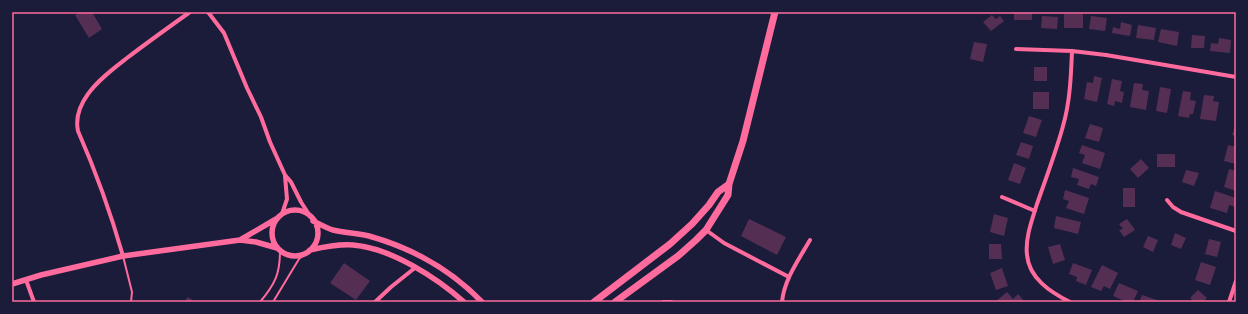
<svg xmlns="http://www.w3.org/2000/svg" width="1248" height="314" viewBox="0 0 1248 314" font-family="Poppins,sans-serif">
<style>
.building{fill:#542f53}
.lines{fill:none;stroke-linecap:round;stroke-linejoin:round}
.service{stroke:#ff6b9d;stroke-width:2}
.minor{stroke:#ff6b9d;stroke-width:4}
.tertiary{stroke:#ff6b9d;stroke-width:5.5}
.primary{stroke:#ff6b9d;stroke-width:7}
.neatline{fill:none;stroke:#ff6b9d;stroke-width:1.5}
</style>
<rect width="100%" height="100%" fill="#1b1b3a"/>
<path class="building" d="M81,12h11l10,17 -13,9 -14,-23z
M1014,12h18v8h-18z
M1064,14h19v14h-19z
M992,15l4,4 4,-3 4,5 -13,10 -8,-9z
M1042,16l16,1 -1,12 -16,-1z
M1091,16l16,2 -2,13 -16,-2z
M1121,22l11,3 -2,11 -18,-3 1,-6 7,2z
M1138,25l18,3 -2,12 -18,-2z
M1161,29l18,3 -2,14 -19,-4z
M1192,35l13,1 -1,12h-13z
M1219,38l12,2 -1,13 -20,-2 1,-8 7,1z
M974,42l13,2 -4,18 -13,-3z
M1034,67h13v14h-13z
M1094,76l8,2 -5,24 -13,-3 3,-17 6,1z
M1112,79l10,2 -2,10 4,1 -2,11 -7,-2 -1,5 -7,-2z
M1134,83l9,1 -1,6 7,1 -3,19 -16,-3z
M1160,87l11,2 -4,24 -11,-2z
M1183,91l8,1 -1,8 6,1 -3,13h-3l-1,4 -11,-2z
M1033,92h16v17h-16z
M1204,95l10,1 -1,5 6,1 -3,19 -16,-2z
M1029,116l13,4 -6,17 -13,-4z
M1090,124l13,4 -4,14 -14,-4z
M1236,124v12l-4,-1z
M1021,142l12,4 -4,13 -13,-4z
M1082,145l23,8 -5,16 -18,-6 3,-8 -6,-2z
M1228,145l8,2v17l-12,-3z
M1157,154h18v13h-18z
M1141,159l8,9 -11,10 -8,-9z
M1014,163l12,5 -6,16 -12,-4z
M1073,168l26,9 -3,9 -5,-2 -2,5 -12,-4 2,-6 -8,-2z
M1229,169l7,2v20l-12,-4z
M1186,170l13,3 -5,13 -12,-4z
M1123,188h12v19h-12z
M1065,190l24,8 -5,16 -18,-6 3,-7 -6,-2z
M1215,191l21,7 -1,9 -6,-2 -2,8 -17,-5z
M994,214l14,4 -4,18 -14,-4z
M1056,216l25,6 -3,12 -24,-6z
M749,219l37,18 -9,18 -36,-19z
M1127,219l8,11 -11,7 -5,-7 4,-1 -4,-5z
M1175,233l11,5 -5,11 -10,-4z
M1148,236l10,4 -5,12 -10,-5z
M1209,239l12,3 -4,15 -12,-3z
M989,244h12l1,15h-13z
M1060,244l5,16 -12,4 -5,-17z
M1201,262l15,5 -6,18 -15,-5z
M344,263l26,18 -14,19 -26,-17z
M1073,263l19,7 -6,15 -10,-4 1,-4 -8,-3z
M1102,265l16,8 -8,16 -6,-3 -3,5 -10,-4z
M1002,268l6,18 -12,4 -6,-17z
M1119,283l19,8 -5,11h-6l-14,-6z
M1198,290l9,8 -4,4h-11l1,-1 -3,-3z
M1007,292l6,7 5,-5 6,7 -2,1h-27z
M1142,295l15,5 -1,2h-17z
M188,297l7,5h-11z"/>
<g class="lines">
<path class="service" d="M123,256l9,36 -1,10
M663,301h8l2,1
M260,302c15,-18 20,-28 20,-51
M273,302l26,-43 7,-6"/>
<path class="minor" d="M208,12l16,21 23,55 14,29 9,25 15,33 6,7 10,20 9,14
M1016,49l56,2 34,4 130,22
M1002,197l33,14
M1167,200l6,7 8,5 55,19
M282,214l5,-15 -2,-23
M706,230l18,13 65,34
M123,256c-12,-42 -27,-84 -45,-125 -3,-14 2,-26 10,-37 10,-14 26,-26 39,-36 21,-16 42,-31 63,-46
M26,280l8,22
M375,302l16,-15 25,-20
M782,302c2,-22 17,-43 28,-62
M1070,302c-20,-10 -41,-24 -43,-47 -2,-17 5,-35 10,-51 9,-26 19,-52 26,-78 7,-24 8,-50 9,-75
M1229,302l7,-21"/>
<path class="tertiary" d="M272 233a23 23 0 1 1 46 0a23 23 0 1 1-46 0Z
M313,221c7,3 13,7 20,9 12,3 24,3 36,6 43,12 82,34 113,66
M240,240l36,-21
M310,250c14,-3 28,-6 43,-5 38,3 84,33 111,57
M12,284l29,-9 82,-19 117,-16 16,2 21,6"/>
<path class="primary" d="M594,302l76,-58 22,-20 17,-19 9,-13 11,-8
M615,302l63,-46 18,-16 10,-10 22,-35 1,-11 14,-43 32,-129"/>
</g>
<rect width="1248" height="314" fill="none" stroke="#1b1b3a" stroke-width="26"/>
<rect x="13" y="13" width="1222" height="288" class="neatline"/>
</svg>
